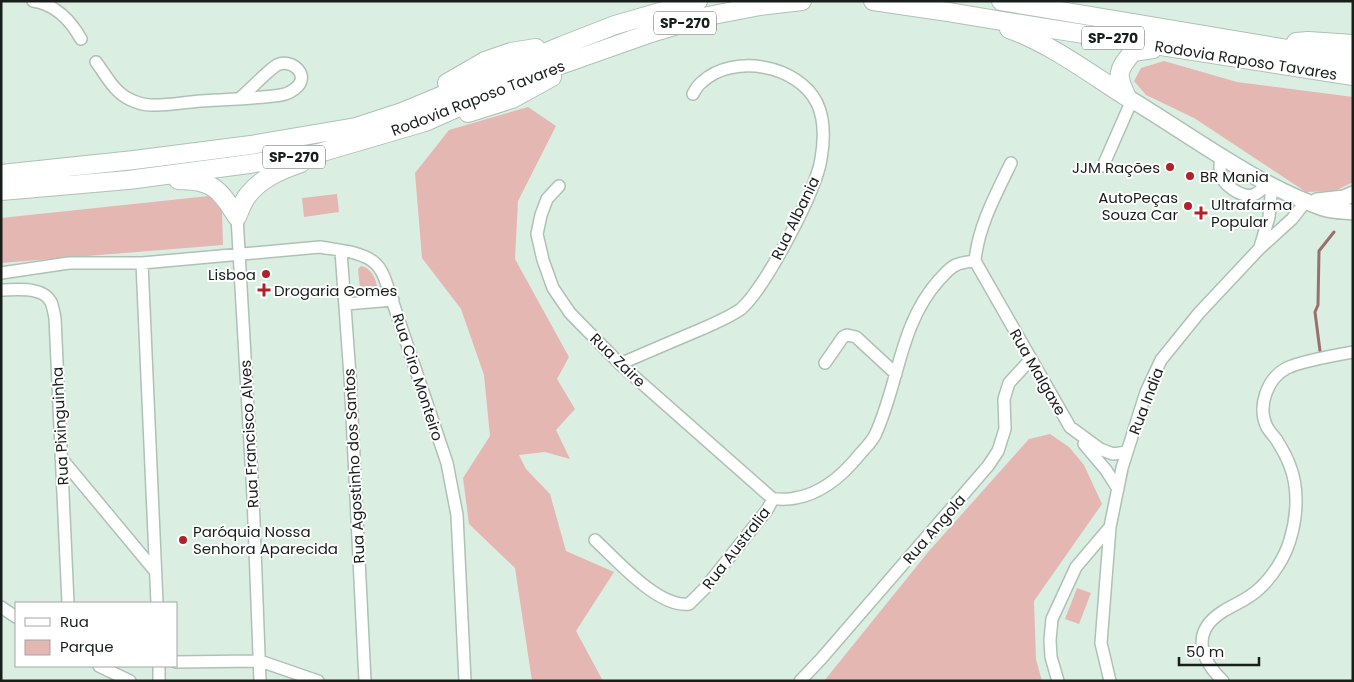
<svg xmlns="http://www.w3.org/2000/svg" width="1354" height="682" viewBox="0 0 1354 682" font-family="Poppins,sans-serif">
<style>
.green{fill:#e5b7b3}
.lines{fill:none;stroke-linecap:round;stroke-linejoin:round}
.stream{stroke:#9a706c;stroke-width:3}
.minor-casing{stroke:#aec1b5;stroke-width:14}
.major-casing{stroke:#aec1b5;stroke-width:18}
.highway-casing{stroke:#aec1b5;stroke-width:20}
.minor{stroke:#fff;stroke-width:11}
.major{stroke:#fff;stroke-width:15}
.highway{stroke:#fff;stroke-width:18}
.poi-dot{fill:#b22029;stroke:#fff;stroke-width:2}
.labels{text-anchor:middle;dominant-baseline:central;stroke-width:4;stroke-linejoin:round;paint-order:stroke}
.shield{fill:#fff;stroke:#5d625f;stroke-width:1}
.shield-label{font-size:14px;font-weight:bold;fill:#181f1b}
.street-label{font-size:15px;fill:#181f1b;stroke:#fff}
.poi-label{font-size:15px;fill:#181f1b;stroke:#fff;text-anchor:start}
</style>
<rect width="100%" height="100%" fill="#dbeee2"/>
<path class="green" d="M1164,61l73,21 116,15v85l-18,9 -29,1 -112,-74 -48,-23 -12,-14 7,-13z
M528,107l28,19 -38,75 -3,58 54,98 -12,22 18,30 -19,21 14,29 -25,-7 -26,3 7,14 24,25 16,57 48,21 -38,59 27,50h-71l-17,-113 -46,-44 -6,-46 27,-42 -6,-61 -23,-66 -39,-51 -7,-85 34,-43z
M337,194l2,18 -35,5 -2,-19z
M209,196l13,15 1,34 -222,18v-45z
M361,266c10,2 15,12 16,21 -6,3 -11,5 -17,1l-2,-19z
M1050,434l19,13 15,18 18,39 -68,97 2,58 6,22h-218l105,-130 100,-112z
M1077,588l14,5 -12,31 -14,-5z"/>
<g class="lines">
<path class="stream" d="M1320,351l-5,-39 3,-7 1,-54 15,-19"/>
<g class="minor-casing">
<path id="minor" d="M33,1c22,3 38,20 48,38
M96,62c10,13 18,30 33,37 6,3 16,6 22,6 16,1 34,-3 50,-4 26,-2 54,-2 80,-6 6,-1 12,-4 17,-9 11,-12 -7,-28 -21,-21 -10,6 -27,25 -37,33
M1221,155c-1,7 -2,14 0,20 2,10 21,23 32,20 6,-2 11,-8 16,-12
M1103,166l29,-66
M559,186l-12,13 -6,16 -4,19 6,26 10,28 17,25 50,51 153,135
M237,217l16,279 7,185
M1260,247l9,-30 3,-32
M341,251l9,125 15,305
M975,261l95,166 30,22 13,5 14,-2
M975,261c3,-34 21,-67 36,-98
M142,263l15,340
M1,273l68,-10h73l178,-16c17,3 43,4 56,17 5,5 8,12 10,18l61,181 10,52 8,166
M1,290c15,0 42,-4 50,12 2,5 3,11 4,16l13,285
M346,304l47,-4
M825,363l18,-26 4,-2 9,2 40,37
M620,364c25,-11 51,-22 77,-33 14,-6 31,-13 44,-22 24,-21 75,-117 80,-150 3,-17 4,-39 -4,-56 -19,-38 -83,-50 -115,-21 -4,3 -7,8 -9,12
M1084,444l22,26 12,19
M61,458l94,113
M595,540c22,20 63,68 94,64l16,-16 62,-78 6,-11c7,0 15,1 22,-1 26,-4 49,-24 65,-44 5,-6 13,-13 16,-21 23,-51 24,-110 63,-153 5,-5 11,-13 17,-15 6,-3 13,-3 19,-4
M1,607l15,10
M176,662l84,-1 58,20
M99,666l31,15
M159,681v-15
M800,681l21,-22 167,-193 10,-15 7,-22 -1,-30 5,-16 22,-24
M1058,681l-7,-24 -1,-17 2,-21 24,-52 34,-40
M1110,681l-9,-38 9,-116 12,-59 24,-76 15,-32 38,-47 60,-64 33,-30 15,-19
M1223,681c-23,-22 -32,-49 -1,-69 14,-9 26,-12 38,-24 13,-12 25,-31 30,-48 7,-23 9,-51 0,-74 -3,-9 -9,-19 -14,-27 -3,-4 -7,-8 -9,-12 -10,-20 0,-49 20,-59 14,-7 49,-13 66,-16"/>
</g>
<g class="major-casing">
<path id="major" d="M1127,97c62,37 127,87 196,111 9,3 20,3 30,4
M1317,201l27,-3 9,-4"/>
</g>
<g class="highway-casing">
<path id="highway" d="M873,1l75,11 91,15 314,49
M1001,1l352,59
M1009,29c42,15 80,44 118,68
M1296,42l12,-1 45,3
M447,83l38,-22 26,-9 25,-4
M1127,97c-11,-22 -10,-27 6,-45l20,-3
M468,113l44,-14 40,-22
M1,174l133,-14 117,-15 105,-18 46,-15 159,-66 54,-21 83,-24
M178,180c35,0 41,9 59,37
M1,191l127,-11 121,-16 70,-11 106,-31 104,-46 119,-42 60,-18 52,-10 42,-5
M237,217c3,-7 6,-16 11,-22 13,-17 33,-25 53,-32"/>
</g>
<use href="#minor" class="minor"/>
<use href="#major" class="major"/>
<use href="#highway" class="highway"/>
</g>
<g class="poi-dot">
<circle cx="1170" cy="167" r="5"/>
<circle cx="1190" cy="176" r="5"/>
<circle cx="1188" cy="206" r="5"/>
<path d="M1198.5 205.5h5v5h5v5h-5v5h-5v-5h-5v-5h5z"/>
<circle cx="266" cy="274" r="5"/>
<path d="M261.5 282.5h5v5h5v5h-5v5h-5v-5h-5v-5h5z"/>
<circle cx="183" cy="540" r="5"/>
</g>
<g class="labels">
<g class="shield">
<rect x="654" y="11.5" width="62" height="23" rx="4"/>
<rect x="1082" y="26.5" width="62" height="23" rx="4"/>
<rect x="263" y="145.5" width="62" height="23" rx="4"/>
</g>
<g class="shield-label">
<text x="685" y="23">SP-270</text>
<text x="1113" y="38">SP-270</text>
<text x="294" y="157">SP-270</text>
</g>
<g class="street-label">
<text transform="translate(1246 60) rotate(9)">Rodovia Raposo Tavares</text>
<text transform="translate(478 98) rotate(-21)">Rodovia Raposo Tavares</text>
<text transform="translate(795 218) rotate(-64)">Rua Albania</text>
<text transform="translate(618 360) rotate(44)">Rua Zaire</text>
<text transform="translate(1038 372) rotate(60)">Rua Malgaxe</text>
<text transform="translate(418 377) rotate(72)">Rua Ciro Monteiro</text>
<text transform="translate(1146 401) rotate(-69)">Rua India</text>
<text transform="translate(60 426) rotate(-93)">Rua Pixinguinha</text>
<text transform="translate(249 434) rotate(-93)">Rua Francisco Alves</text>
<text transform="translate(354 466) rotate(-93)">Rua Agostinho dos Santos</text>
<text transform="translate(934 529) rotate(-49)">Rua Angola</text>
<text transform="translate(736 548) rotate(-52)">Rua Australia</text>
</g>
<g class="poi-label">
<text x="1160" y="167" text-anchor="end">JJM Rações</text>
<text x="1200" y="176">BR Mania</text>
<text x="1178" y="197" text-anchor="end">AutoPeças<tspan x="1178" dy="17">Souza Car</tspan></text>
<text x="1211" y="204">Ultrafarma<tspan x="1211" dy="17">Popular</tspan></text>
<text x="256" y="274" text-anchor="end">Lisboa</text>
<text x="274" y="290">Drogaria Gomes</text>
<text x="193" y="531">Paróquia Nossa<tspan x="193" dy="17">Senhora Aparecida</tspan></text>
</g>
</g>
<rect width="1354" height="682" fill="none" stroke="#181f1b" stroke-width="5"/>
<rect x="15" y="602" width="162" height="65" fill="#ffffff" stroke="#a3a5a4"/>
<rect x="25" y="618" width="25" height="8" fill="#ffffff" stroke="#a3a5a4"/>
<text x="60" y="627" font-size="15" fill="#181f1b">Rua</text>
<rect x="25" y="640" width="25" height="15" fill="#e5b7b3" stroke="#a3a5a4"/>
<text x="60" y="652" font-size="15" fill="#181f1b">Parque</text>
<path d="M1179 657v8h80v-8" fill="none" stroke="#181f1b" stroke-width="2.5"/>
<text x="1186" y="657" font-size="15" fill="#181f1b" stroke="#ffffff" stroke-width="4" paint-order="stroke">50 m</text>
</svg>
